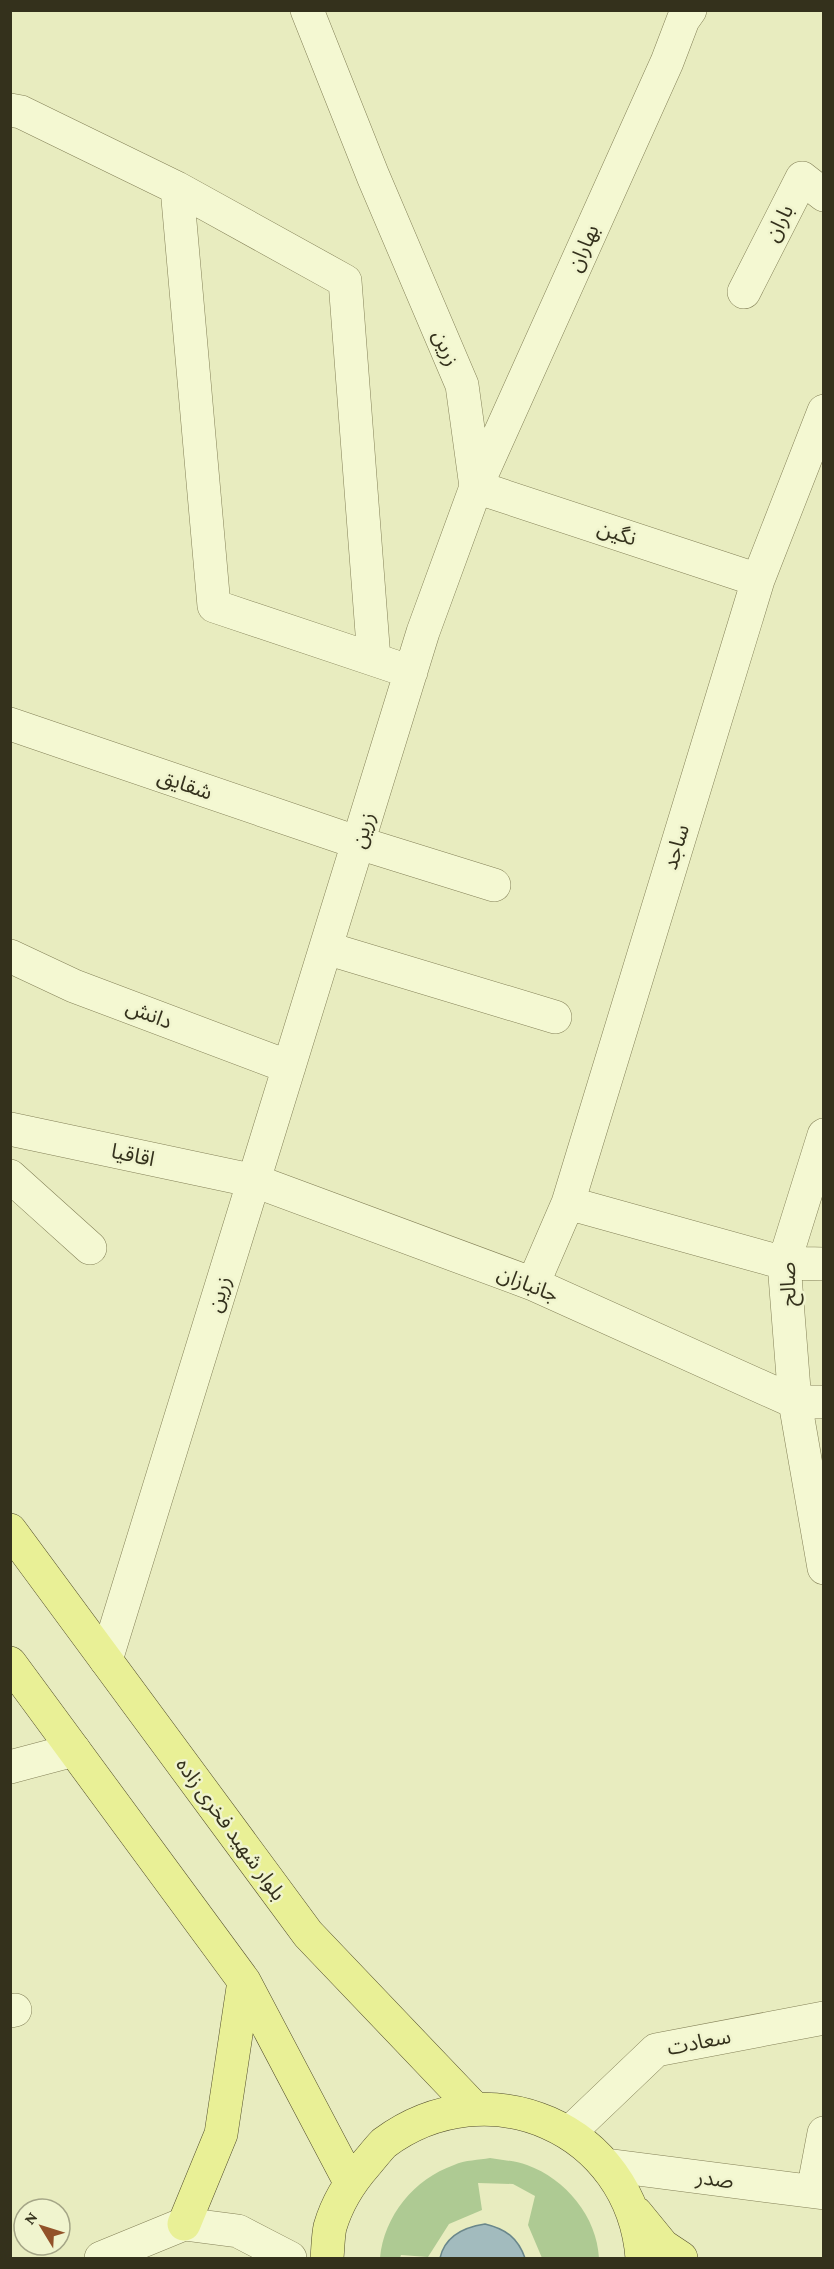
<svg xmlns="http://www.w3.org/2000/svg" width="834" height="2269" viewBox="0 0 834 2269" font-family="'Crimson Pro','Noto Sans Arabic',serif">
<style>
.green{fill:#aeca93}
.water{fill:#a2bbbe;stroke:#6a878b;stroke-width:1.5}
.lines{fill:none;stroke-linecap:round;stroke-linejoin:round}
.minor-casing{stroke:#848158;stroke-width:34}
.major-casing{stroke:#524d2c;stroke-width:34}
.minor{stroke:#f4f8d2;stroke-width:33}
.major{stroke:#e9f096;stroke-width:33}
.labels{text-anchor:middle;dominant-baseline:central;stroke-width:5;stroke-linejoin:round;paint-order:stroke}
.street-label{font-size:21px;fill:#34311c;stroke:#f0f4ce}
</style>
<rect width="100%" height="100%" fill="#e8ecbf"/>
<path class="green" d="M490,2158c12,2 26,3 37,7 39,14 70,52 72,93h-57l-14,-33 7,-29 -22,-12 -35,-1 4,27 -33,14 -21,33 -27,-2 -1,3h-20c4,-42 34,-79 74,-93 11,-5 25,-5 36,-7z"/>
<path class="water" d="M485,2224c21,5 33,14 40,34h-85c5,-22 25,-31 45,-34z"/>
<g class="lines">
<g class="minor-casing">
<path id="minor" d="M307,10l66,166 89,209 14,102
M10,110l11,2 156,76 37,418 197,66
M177,188l168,93 29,378
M744,292l58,-114 22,17
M476,487l282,93
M10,724l349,119 135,42
M326,948l229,69
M10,956l64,30 215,81
M10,1129l245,52 278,103 262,118h29
M824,1135l-40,128 11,139 29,166
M10,1176l80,72
M568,1203l216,60 40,1
M533,1284l35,-81 190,-623 66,-169
M106,1660l317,-1028 53,-145 191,-425 16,-42 7,-10
M10,1767l64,-17
M10,2011l5,-1
M569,2133l87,-83 168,-32
M606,2165l218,28
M813,2191l11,-58
M101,2258l83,-34 54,7 52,27"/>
</g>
<g class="major-casing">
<path id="major" d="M10,1530l298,404 166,174
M10,1663l234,318 106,201
M636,2213l27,33 18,12
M184,2224l37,-90 23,-153
M327,2258c1,-10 1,-22 3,-31 7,-24 21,-46 36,-63 6,-7 12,-15 18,-21 104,-77 248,-15 258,115"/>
</g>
<use href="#minor" class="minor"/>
<use href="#major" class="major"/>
</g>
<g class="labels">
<g class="street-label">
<text transform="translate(779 223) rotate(-63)">باران</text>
<text transform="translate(583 248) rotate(-66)">بهاران</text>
<text transform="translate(446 348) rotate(67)">زرین</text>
<text transform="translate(617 533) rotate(18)">نگین</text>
<text transform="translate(185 784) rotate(19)">شقایق</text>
<text transform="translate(363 830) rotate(-73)">زرین</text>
<text transform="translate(676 847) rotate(-73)">ساجد</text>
<text transform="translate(149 1014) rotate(21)">دانش</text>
<text transform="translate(133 1155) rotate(12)">اقاقیا</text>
<text transform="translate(528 1284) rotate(22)">جانبازان</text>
<text transform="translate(788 1284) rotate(-91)">صالح</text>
<text transform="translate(219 1294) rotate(-73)">زرین</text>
<text transform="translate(231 1829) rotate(54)">بلوار شهید فخری زاده</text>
<text transform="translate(699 2042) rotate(-11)">سعادت</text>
<text transform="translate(715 2179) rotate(7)">صدر</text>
</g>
</g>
<rect width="834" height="2269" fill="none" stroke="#34311c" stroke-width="24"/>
<g transform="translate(42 2227) rotate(308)"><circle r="28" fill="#f0f4ce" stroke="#a5a687" stroke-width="1.5"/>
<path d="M0-4.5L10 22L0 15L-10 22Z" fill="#925229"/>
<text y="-9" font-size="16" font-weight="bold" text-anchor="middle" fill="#34311c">N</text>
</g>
</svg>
